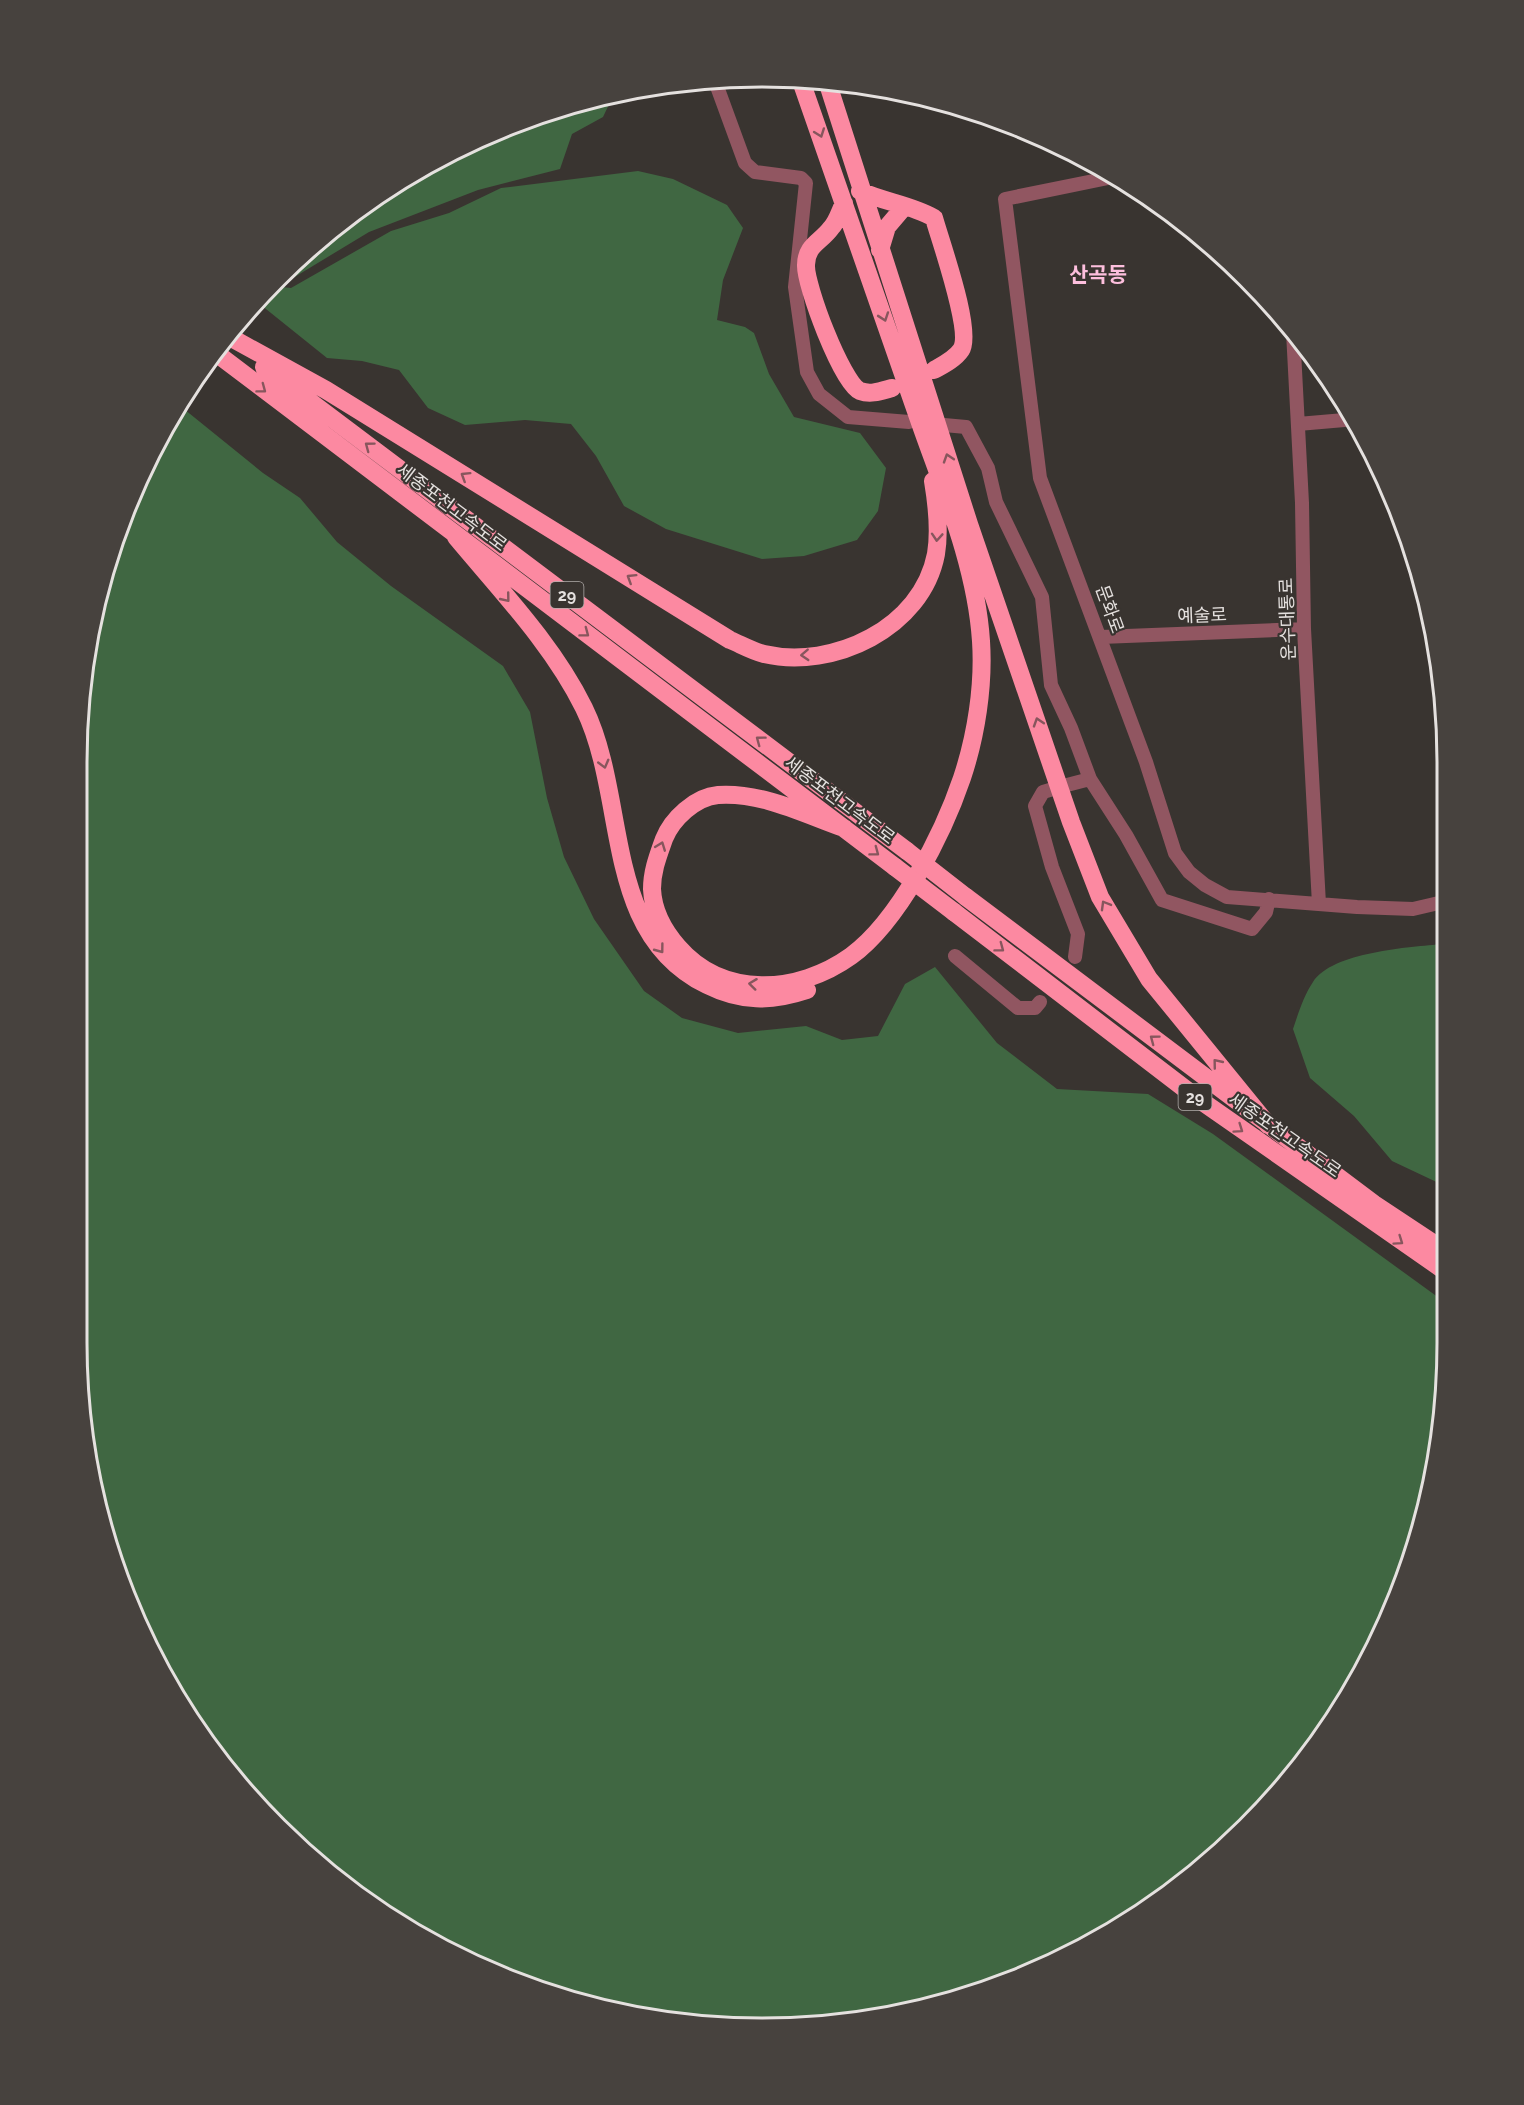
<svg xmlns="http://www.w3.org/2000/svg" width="1524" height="2105" viewBox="0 0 1524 2105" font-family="Raleway,'Noto Sans KR',sans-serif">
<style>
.green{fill:#406742}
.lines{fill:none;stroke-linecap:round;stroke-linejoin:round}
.minor{stroke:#915661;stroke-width:14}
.highway{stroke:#fc89a1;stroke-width:18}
.highway-bridge{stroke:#fc89a1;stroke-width:18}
.oneway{stroke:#87565d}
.labels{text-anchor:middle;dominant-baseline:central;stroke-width:4.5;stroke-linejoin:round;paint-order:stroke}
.shield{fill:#393430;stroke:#b1adaa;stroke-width:1.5}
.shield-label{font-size:16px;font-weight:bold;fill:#e5e1df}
.street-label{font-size:18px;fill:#e5e1df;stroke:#393430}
.quarter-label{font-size:21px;font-weight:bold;fill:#fdbfdd;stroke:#393430}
.rim{fill:none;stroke:#e5e1df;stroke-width:3}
</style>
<rect width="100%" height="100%" fill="#393430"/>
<path class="green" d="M613,96l-10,21 -31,17 -12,35 -82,21 -109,42 -76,46 -13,-1 30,-31 110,-78 122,-55z
M638,171l35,8 54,26 16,23 -20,52 -6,40 28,7 9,6 15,41 25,43 66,16 26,35 -8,43 -21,29 -53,16 -42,3 -96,-30 -42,-23 -28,-50 -25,-32 -46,-4 -60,5 -37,-17 -29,-38 -37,-9 -35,-3 -71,-57 15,-15 20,2 100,-57 58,-18 52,-25z
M179,405l84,68 37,25 37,44 54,44 112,80 27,46 17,86 17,59 30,62 50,72 38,27 56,15 68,-7 36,14 36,-4 27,-52 30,-17 62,76 60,46 91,5 65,40 233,169v84l-22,134 -47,126 -71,114 -92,98 -149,99 -83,34 -130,31h-180l-130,-31 -83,-34 -149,-100 -118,-134 -63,-118 -29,-85 -23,-178v-581l13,-134 39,-128 40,-81z
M1443,944l2,242 -53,-25 -38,-45 -44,-38 -17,-49c5,-15 11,-34 20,-47 19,-30 97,-35 130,-38z"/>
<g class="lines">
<path class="minor" d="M715,81l30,82 10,9 46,6 5,5 -11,104 12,85 12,22 29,23 61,5
M1113,177l-108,22 35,279 106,284 29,91 14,19 16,13 22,12 130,10 56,2 30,-7
M1293,332l9,171 2,126 15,275
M1298,424l58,-5
M944,425l22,2 22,41 8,34 46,95 9,88 20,43 19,51
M1101,637l203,-8
M1067,785l23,-6 36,56 36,65 90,29 14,-17 3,-13
M1053,789l-10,3 -8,14 17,61 26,67 -3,23
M955,956l63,52h17l5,-6"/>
<path class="highway" d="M800,78c40,113 79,226 118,339 25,72 58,147 63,224 3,45 -5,95 -19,137 -19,56 -63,143 -111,178 -53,38 -128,43 -173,-9 -14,-16 -25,-36 -26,-58 0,-18 6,-33 12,-50 8,-20 31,-42 54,-44 44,-3 86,19 126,33
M827,81l142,443 102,298 29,75 49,82 119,146
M860,191c24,11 52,14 74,27 7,25 39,114 27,132 -6,9 -18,15 -27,20
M844,203c-4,8 -7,19 -13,25 -10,14 -25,17 -25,37 -1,20 36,118 54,126 11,4 21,0 32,-3
M880,250l7,-23 17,-20
M228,336l98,54 404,250c10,4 22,11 34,14 69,16 158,-26 172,-100 4,-24 1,-49 -3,-73
M216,353l679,514
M264,367l643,484
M969,524l7,34
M456,537c45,54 97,108 128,171 45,92 17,225 123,277 34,17 64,17 100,5
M966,897l408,307 71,47
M954,912l243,186 248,173"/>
<path class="highway-bridge" d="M907,851l59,46
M895,867l59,45"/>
</g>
<defs><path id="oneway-chevron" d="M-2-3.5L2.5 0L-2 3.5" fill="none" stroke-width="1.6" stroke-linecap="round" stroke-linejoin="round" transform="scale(1.5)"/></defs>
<g class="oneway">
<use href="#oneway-chevron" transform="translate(820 133) rotate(70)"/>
<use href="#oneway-chevron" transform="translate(884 317) rotate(71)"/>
<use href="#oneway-chevron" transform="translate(262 389) rotate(37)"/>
<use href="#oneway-chevron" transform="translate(369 446) rotate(-143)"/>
<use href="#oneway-chevron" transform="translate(948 458) rotate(-108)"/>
<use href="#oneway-chevron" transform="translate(465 476) rotate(-148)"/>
<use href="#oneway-chevron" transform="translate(937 537) rotate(94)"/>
<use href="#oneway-chevron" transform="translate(631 578) rotate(-148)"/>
<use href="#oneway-chevron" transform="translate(506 598) rotate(51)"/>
<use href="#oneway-chevron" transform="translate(585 633) rotate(37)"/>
<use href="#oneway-chevron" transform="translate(805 655) rotate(177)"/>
<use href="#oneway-chevron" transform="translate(1038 722) rotate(-108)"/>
<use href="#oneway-chevron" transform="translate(760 740) rotate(-143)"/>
<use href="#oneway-chevron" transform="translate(604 764) rotate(75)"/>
<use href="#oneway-chevron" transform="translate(661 846) rotate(-69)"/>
<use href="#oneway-chevron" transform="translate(875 852) rotate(37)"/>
<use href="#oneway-chevron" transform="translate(1105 905) rotate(-120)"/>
<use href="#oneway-chevron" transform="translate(1000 948) rotate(37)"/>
<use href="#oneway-chevron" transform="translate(660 949) rotate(53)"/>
<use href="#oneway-chevron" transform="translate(753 984) rotate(-173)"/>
<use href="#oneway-chevron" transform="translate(1154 1039) rotate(-143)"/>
<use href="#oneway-chevron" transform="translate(1217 1063) rotate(-129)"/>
<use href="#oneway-chevron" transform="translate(1239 1129) rotate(35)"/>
<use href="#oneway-chevron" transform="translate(1399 1241) rotate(35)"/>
</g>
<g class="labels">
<g class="shield">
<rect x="550.5" y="582" width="33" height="26" rx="4.5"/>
<rect x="1178.5" y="1084" width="33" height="26" rx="4.5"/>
</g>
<g class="shield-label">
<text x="567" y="595">29</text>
<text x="1195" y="1097">29</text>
</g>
<g class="street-label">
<text transform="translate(452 507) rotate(37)">세종포천고속도로</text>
<text transform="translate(1110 609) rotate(70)">문화로</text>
<text transform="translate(1202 615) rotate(-2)">예술로</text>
<text transform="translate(1287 619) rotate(-92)">운수대통로</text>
<text transform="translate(840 800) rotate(37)">세종포천고속도로</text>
<text transform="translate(1285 1135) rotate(35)">세종포천고속도로</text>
</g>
<g class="quarter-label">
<text x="1098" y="274">산곡동</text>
</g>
</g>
<path d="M0 0H1524V2105H0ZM762 87H762A675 675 0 0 1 1437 762V1343A675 675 0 0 1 762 2018H762A675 675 0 0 1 87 1343V762A675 675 0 0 1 762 87Z" fill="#47423e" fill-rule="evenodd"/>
<path class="rim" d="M762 87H762A675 675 0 0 1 1437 762V1343A675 675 0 0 1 762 2018H762A675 675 0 0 1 87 1343V762A675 675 0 0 1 762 87Z"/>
</svg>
